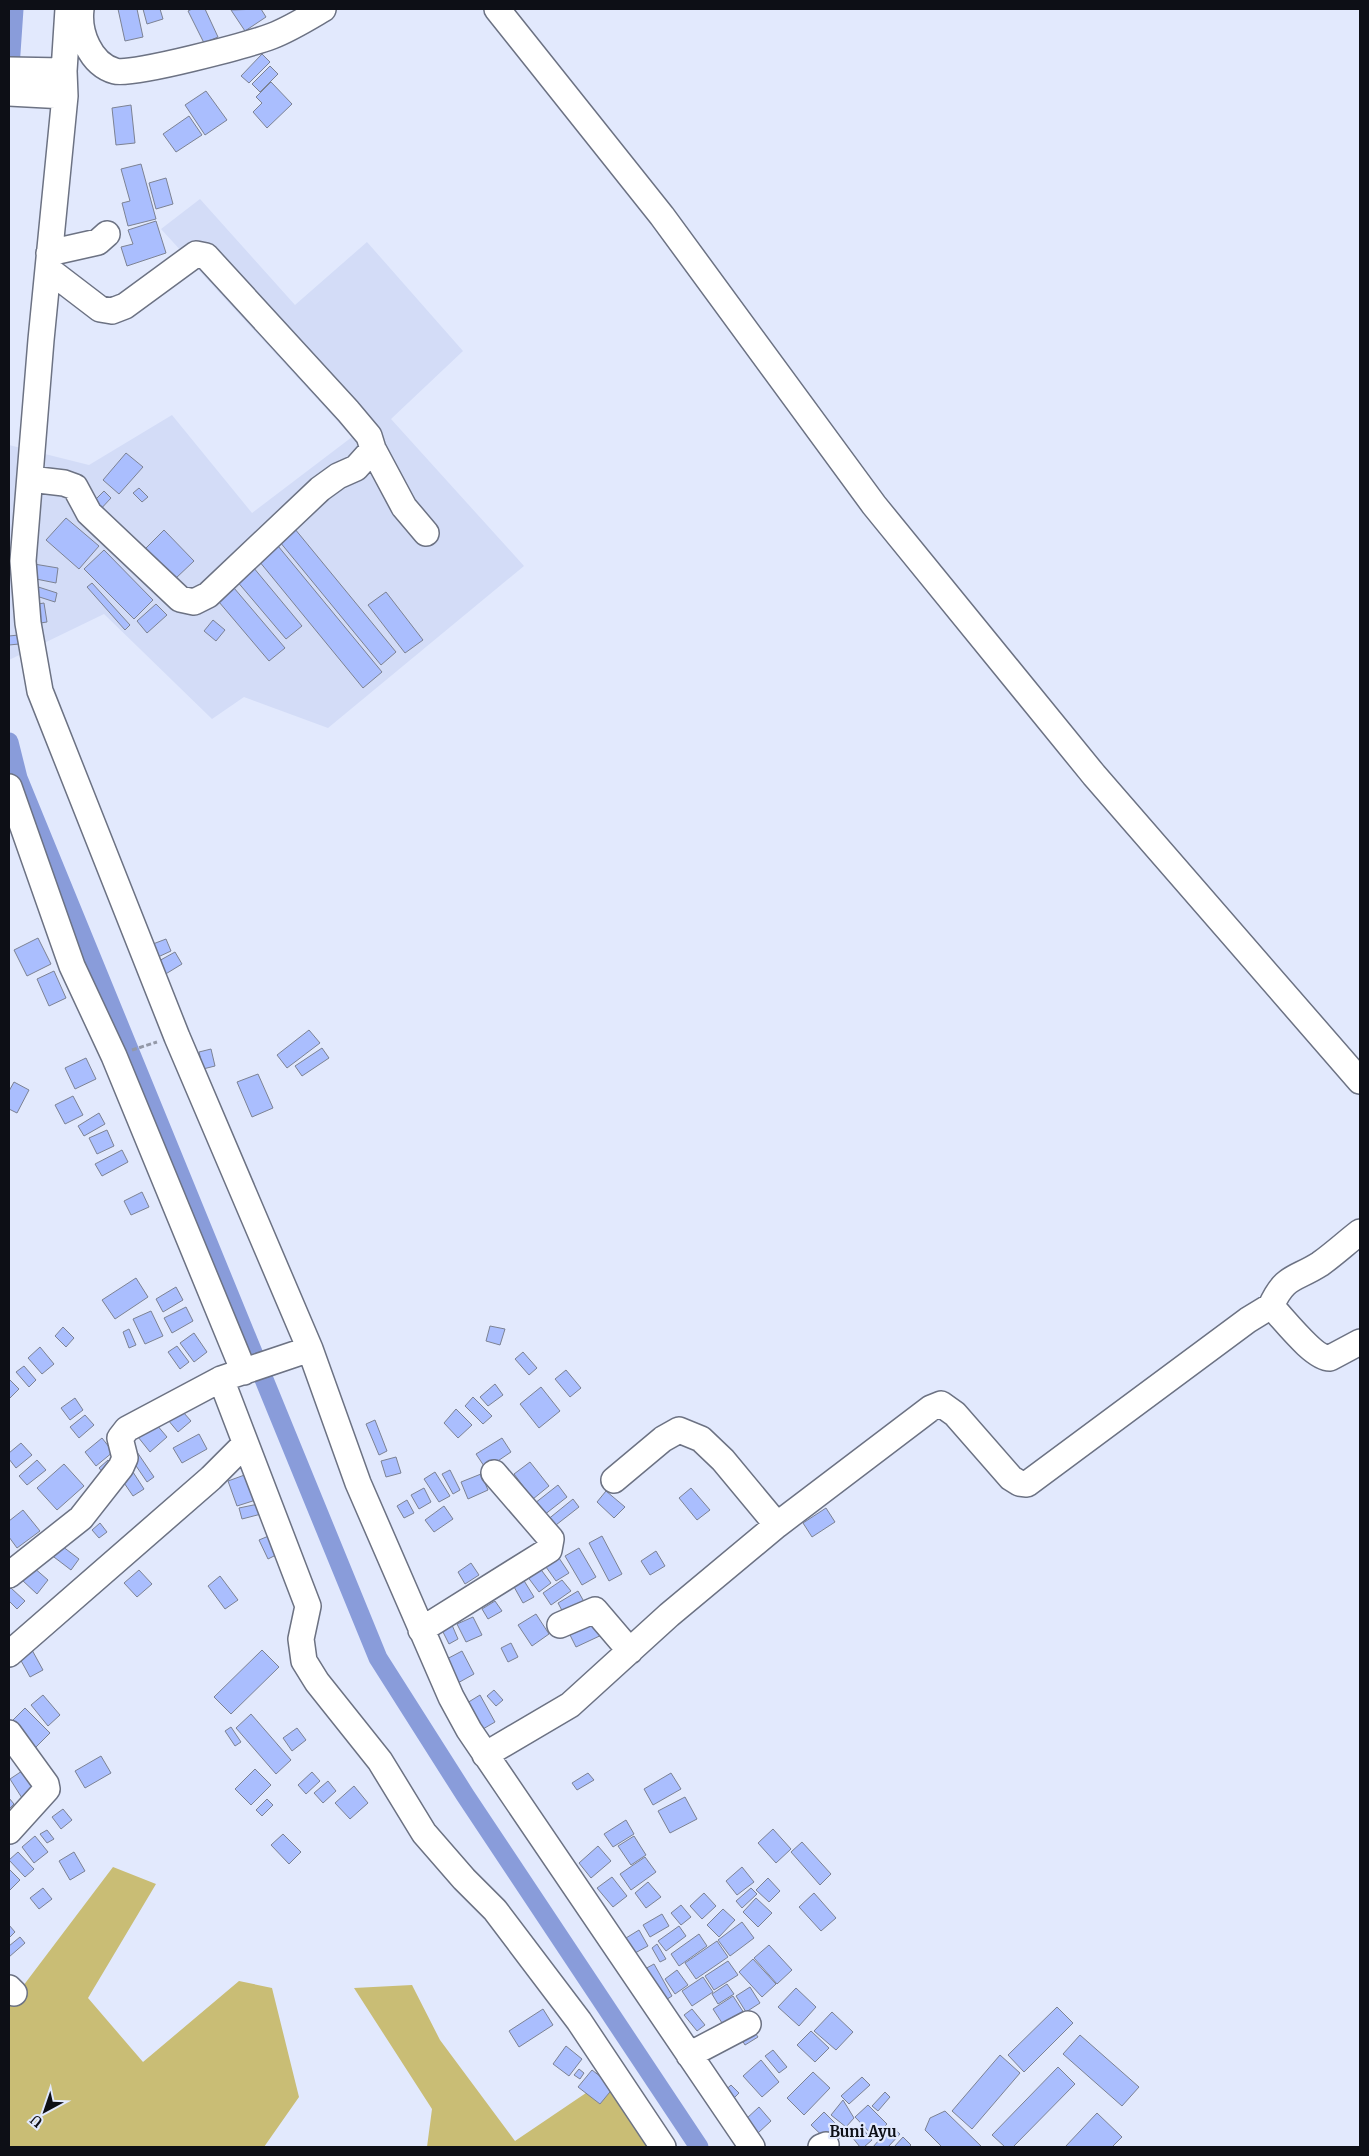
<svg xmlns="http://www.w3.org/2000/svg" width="1369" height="2156" viewBox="0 0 1369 2156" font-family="Merriweather,serif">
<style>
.built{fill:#d3dcf7}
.forest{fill:#c9bd75}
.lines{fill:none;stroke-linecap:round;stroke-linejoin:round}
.canal{stroke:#899cda;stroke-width:19}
.building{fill:#aabefe;stroke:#7c8293}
.minor-casing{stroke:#6c7283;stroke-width:28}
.path{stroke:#9398a7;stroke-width:3;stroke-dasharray:5 2.5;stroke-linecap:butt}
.minor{stroke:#fff;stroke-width:25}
.labels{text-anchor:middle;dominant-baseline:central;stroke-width:4.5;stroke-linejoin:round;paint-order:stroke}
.quarter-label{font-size:15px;font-weight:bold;fill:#0d0f16;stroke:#e2e9fd}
</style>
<rect width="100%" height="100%" fill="#e2e9fd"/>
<path class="built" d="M200,199l95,106 72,-63 96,109 -72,68 133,147 -196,162 -84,-31 -32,22 -108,-105 -95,46v-215l80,20 83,-50 80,98 100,-76 -191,-208z"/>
<path class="forest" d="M113,1867l43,17 -68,114 55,64 96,-81 33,7 27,109 -35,50h-255v-147l8,-6z
M412,1985l28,55 75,101 105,-71 47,77h-240l5,-38 -78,-121z"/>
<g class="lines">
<path class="canal" d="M9,82l5,-73
M9,742l9,36 360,880 87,137 234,352"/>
</g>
<path class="building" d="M118,9h19l6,28 -18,4z
M143,9h17l3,10 -16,5z
M192,9h13l13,28 -14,6 -16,-32z
M261,9l5,8 -21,14 -14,-21z
M262,54l8,8 -21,21 -8,-7z
M270,66l8,8 -18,18 -8,-8z
M271,82l21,22 -25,24 -14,-16 9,-9 -6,-6z
M206,91l21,29 -22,15 -20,-30z
M131,105l4,38 -19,2 -4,-37z
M189,116l13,19 -26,17 -13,-18z
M141,164l15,55 -28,7 -6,-23 8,-2 -9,-32z
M166,178l7,26 -17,5 -7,-26z
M156,221l10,32 -39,13 -6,-19 12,-3 -5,-14z
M126,453l17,14 -24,27 -16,-14z
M139,488l9,9 -6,5 -9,-9z
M104,491l7,7 -13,14 -8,-7z
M66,518l33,28 -20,23 -33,-29z
M290,523l106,129 -15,13 -106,-129z
M164,530l30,31 -19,18 -30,-30z
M278,546l104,126 -19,16 -104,-127z
M104,550l49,50 -19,19 -50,-50z
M34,564l24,4 -2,15 -25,-5z
M253,567l49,59 -16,13 -50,-59z
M92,583l38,42 -5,5 -38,-43z
M29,584l28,9 -2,9 -28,-9z
M234,588l51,60 -16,13 -50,-59z
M386,592l37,48 -18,13 -37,-48z
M44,603l3,19 -13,2 -2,-19z
M156,604l11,11 -20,18 -10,-12z
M213,620l12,10 -9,11 -12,-10z
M28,634l1,9 -20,2v-9z
M38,938l13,26 -24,12 -13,-26z
M166,939l5,12 -13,6 -5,-13z
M175,952l7,12 -18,11 -7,-13z
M54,971l12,27 -17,8 -12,-27z
M309,1030l11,13 -33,25 -10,-13z
M322,1048l7,10 -27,18 -7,-10z
M211,1049l4,17 -12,3 -4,-17z
M86,1058l10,21 -21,10 -10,-21z
M258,1074l15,34 -21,9 -15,-35z
M14,1082l15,8 -12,23 -8,-4v-18z
M73,1096l10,19 -18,9 -10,-19z
M99,1113l6,11 -21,12 -6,-10z
M107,1130l7,16 -17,8 -8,-16z
M122,1150l6,12 -26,14 -7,-12z
M142,1192l7,15 -18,8 -7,-14z
M136,1278l12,19 -33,22 -13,-19z
M176,1287l7,13 -20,12 -7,-13z
M186,1307l7,14 -21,12 -8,-15z
M151,1311l12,25 -18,8 -12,-25z
M490,1326l15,3 -5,16 -14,-4z
M63,1327l11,11 -8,9 -11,-11z
M129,1329l7,16 -7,3 -6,-16z
M194,1333l13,19 -13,10 -14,-19z
M177,1346l12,16 -9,7 -12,-17z
M40,1347l14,17 -12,10 -14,-16z
M523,1352l14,16 -8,7 -14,-16z
M24,1366l12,14 -7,7 -13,-15z
M566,1370l15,18 -11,9 -15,-18z
M9,1379l10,10 -10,10z
M495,1384l8,11 -15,11 -8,-9z
M541,1387l19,24 -21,17 -19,-24z
M473,1397l19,19 -9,8 -18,-18z
M75,1398l8,12 -13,10 -9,-12z
M176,1404l15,17 -13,11 -15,-18z
M456,1409l16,16 -14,13 -14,-15z
M85,1415l9,10 -15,13 -9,-11z
M151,1418l16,19 -17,15 -16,-20z
M375,1420l12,31 -8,4 -13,-31z
M199,1434l8,15 -25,14 -9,-15z
M102,1438l11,14 -17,14 -11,-14z
M502,1438l9,14 -25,17 -10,-15z
M21,1443l11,12 -16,13 -7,-9v-6z
M135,1449l19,28 -7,5 -19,-28z
M396,1457l5,16 -15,4 -5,-16z
M37,1460l9,10 -19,15 -8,-9z
M108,1460l5,6 -9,8 -5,-6z
M530,1462l19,24 -16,13 -19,-25z
M64,1464l20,22 -27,24 -20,-22z
M131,1469l13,20 -11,7 -13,-19z
M450,1470l10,20 -7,4 -11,-20z
M435,1472l15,24 -11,6 -15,-23z
M250,1473l9,26 -22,7 -9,-25z
M481,1474l7,16 -20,9 -7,-17z
M558,1485l9,12 -28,22 -9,-12z
M424,1488l7,14 -12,7 -8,-14z
M691,1488l19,22 -13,10 -18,-22z
M606,1491l19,16 -11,11 -17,-16z
M573,1499l6,8 -32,25 -6,-7z
M407,1500l7,13 -10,5 -7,-12z
M263,1503l2,10 -23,6 -3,-11z
M444,1506l9,13 -19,13 -9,-12z
M826,1508l9,14 -23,15 -9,-14z
M23,1510l17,21 -23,17 -8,-11v-16z
M100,1523l7,9 -8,6 -7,-8z
M271,1535l9,18 -12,6 -9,-19z
M602,1536l20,38 -13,7 -20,-38z
M58,1543l21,16 -8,11 -21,-16z
M579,1548l17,29 -14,8 -17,-29z
M656,1551l9,15 -15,9 -9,-14z
M559,1558l10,15 -13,8 -10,-14z
M471,1563l8,12 -14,9 -7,-12z
M33,1567l15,13 -11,14 -15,-14z
M539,1567l12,16 -12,9 -12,-16z
M139,1570l13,14 -15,13 -13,-14z
M220,1576l18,24 -13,9 -17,-23z
M523,1579l11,18 -11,6 -10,-18z
M562,1580l9,11 -20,14 -8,-12z
M11,1588l14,13 -8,8 -8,-8v-11z
M578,1591l9,16 -21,11 -8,-15z
M495,1601l7,10 -14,8 -6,-10z
M536,1614l13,20 -17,12 -14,-21z
M473,1617l9,18 -16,7 -9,-18z
M598,1617l8,16 -30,14 -8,-16z
M452,1625l6,14 -9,5 -7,-14z
M511,1643l7,14 -10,5 -7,-14z
M32,1650l11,20 -13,7 -11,-20z
M262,1650l17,17 -48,47 -17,-17z
M462,1651l12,23 -18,10 -13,-23z
M494,1690l9,10 -7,6 -9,-10z
M43,1695l17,20 -12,11 -17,-21z
M480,1695l15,27 -12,7 -16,-26z
M25,1708l25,25 -17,17 -24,-26z
M251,1714l40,46 -15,14 -40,-46z
M231,1727l10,15 -6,4 -10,-15z
M297,1728l9,12 -14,11 -9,-13z
M101,1756l10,17 -26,15 -10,-17z
M255,1769l16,16 -20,20 -16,-16z
M22,1771l12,20 -12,7 -12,-19z
M312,1772l8,9 -14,13 -8,-9z
M588,1773l6,7 -17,10 -5,-7z
M671,1773l10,16 -28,16 -9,-16z
M328,1781l8,10 -13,12 -9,-10z
M354,1786l14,17 -18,16 -15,-16z
M685,1797l12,22 -27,14 -12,-22z
M9,1798l5,6 -5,5z
M267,1799l6,6 -11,11 -6,-6z
M63,1809l9,11 -11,9 -9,-12z
M626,1820l8,14 -21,13 -9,-13z
M773,1829l18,20 -15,14 -18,-20z
M47,1830l7,9 -7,4 -7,-9z
M283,1834l18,18 -12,12 -18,-19z
M35,1836l13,16 -14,11 -12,-16z
M634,1836l12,19 -15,10 -13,-19z
M802,1842l29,32 -11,11 -29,-33z
M598,1846l13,15 -20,17 -12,-15z
M18,1852l16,17 -9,8 -16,-17z
M74,1852l11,19 -15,9 -11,-19z
M645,1857l11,15 -25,18 -11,-16z
M742,1867l12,15 -17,13 -11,-14z
M10,1870l10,10 -11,11v-20z
M612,1877l15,19 -14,11 -16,-19z
M768,1878l12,13 -11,11 -13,-12z
M648,1882l13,15 -15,11 -11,-15z
M43,1888l9,11 -13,10 -9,-11z
M751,1888l6,6 -15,14 -6,-7z
M704,1893l12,13 -14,13 -12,-13z
M814,1893l22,25 -15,13 -22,-24z
M756,1898l16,15 -14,14 -15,-15z
M681,1905l10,12 -10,8 -10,-12z
M723,1909l12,11 -16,17 -12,-12z
M662,1914l7,12 -19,11 -7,-12z
M742,1922l12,16 -24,18 -12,-16z
M9,1925l6,7 -6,6z
M679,1926l7,10 -20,15 -8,-10z
M639,1930l9,16 -13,7 -9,-15z
M699,1934l8,12 -28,20 -8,-12z
M20,1937l5,6 -16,14v-11z
M717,1941l11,16 -32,22 -11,-16z
M657,1944l9,15 -6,3 -8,-14z
M769,1945l23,25 -15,14 -23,-26z
M753,1959l23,25 -14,13 -23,-25z
M728,1961l10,14 -24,15 -9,-14z
M654,1964l18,32 -11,7 -18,-33z
M677,1970l11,15 -13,9 -10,-15z
M703,1977l10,15 -21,14 -10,-15z
M727,1984l7,10 -16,10 -6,-10z
M750,1987l10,16 -14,9 -10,-16z
M796,1988l20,19 -17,19 -21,-19z
M733,1996l11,17 -20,13 -11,-17z
M1057,2007l16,16 -49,49 -16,-17z
M543,2009l10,16 -34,22 -10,-16z
M692,2009l13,16 -8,6 -13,-16z
M832,2012l21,20 -17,18 -22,-19z
M751,2027l7,10 -13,8 -6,-10z
M811,2031l18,17 -14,14 -18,-17z
M1080,2035l59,52 -17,19 -59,-52z
M566,2046l16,13 -13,17 -16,-12z
M773,2050l14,17 -8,6 -14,-17z
M1000,2055l20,18 -48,56 -20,-18z
M761,2060l18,22 -17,15 -19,-21z
M1058,2067l17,17 -62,63h-8l-13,-12z
M579,2069l5,4 -4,6 -6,-4z
M592,2070l22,17 -14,17 -22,-17z
M813,2072l17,16 -26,27 -17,-17z
M862,2077l8,8 -21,19 -8,-8z
M731,2085l8,8 -11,11 -8,-9z
M885,2092l5,5 -12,14 -6,-5z
M843,2100l11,18 -8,9 -15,-12z
M868,2105l19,19 -13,13 -19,-20z
M759,2107l12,14 -13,12 -12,-14z
M945,2111l37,36h-40l-17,-17 5,-12z
M824,2112l21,21 -13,12 -21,-20z
M1097,2113l25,24 -10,10h-47z
M891,2126l9,8 -12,13h-15z
M862,2128l10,12 -8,7h-4l-8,-10z
M903,2137l8,8 -2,2h-15z"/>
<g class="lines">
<g class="minor-casing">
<path id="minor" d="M68,9l-4,62 1,25 -24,244 -18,221 5,62 12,68 137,346 133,312 48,134 93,214 18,33 283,417
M81,9c-3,23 9,55 34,62 18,5 136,-27 157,-35 18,-7 34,-17 51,-27
M497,9l165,207 212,289 220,270 266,306
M9,70l55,1
M9,93l56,3
M49,253l49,-11 9,-8
M49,270l51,39 12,2 13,-5 71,-52 10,2 142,155 21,25 4,13
M30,479l34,4 11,4 14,26 91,86 14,3 14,-7 112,-106 18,-13 18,-8 17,-19 31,58 22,26
M9,787l63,179 42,90 130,316
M1271,1306c14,-31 24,-26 49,-42 14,-10 27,-22 40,-32
M221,1379l87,227 -7,33 3,22 13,21 63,79 44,72 40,46 31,31 84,111 84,126
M614,1480l49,-41 16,-9 22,9 22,21 54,65 154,-117 10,-4 14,10 56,64 8,5 8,1 221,-164 23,-14c12,12 43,53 59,52l30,-16
M9,1575l72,-57 40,-51 4,-9 -5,-20 7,-9 94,-50 89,-30
M560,1625l35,-15 35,41
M421,1630l128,-80 2,-11 -57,-66
M9,1654l202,-176 34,-34
M9,1733l37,51 1,5 -38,42
M485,1755l85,-50 99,-90 108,-90
M9,1988l5,5
M689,2055l59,-31
M821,2147l5,-2"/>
</g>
<path class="path" d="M132,1050l25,-8"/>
<use href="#minor" class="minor"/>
</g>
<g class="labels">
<g class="quarter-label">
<text x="863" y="2131">Buni Ayu</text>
</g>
</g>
<rect width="1369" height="2156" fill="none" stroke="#0d0f16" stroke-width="20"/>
<g transform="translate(45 2111) rotate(220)" stroke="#e2e9fd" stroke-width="4" paint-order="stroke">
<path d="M0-4L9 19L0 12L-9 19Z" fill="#0d0f16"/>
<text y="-8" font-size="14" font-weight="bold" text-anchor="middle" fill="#0d0f16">U</text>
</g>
</svg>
